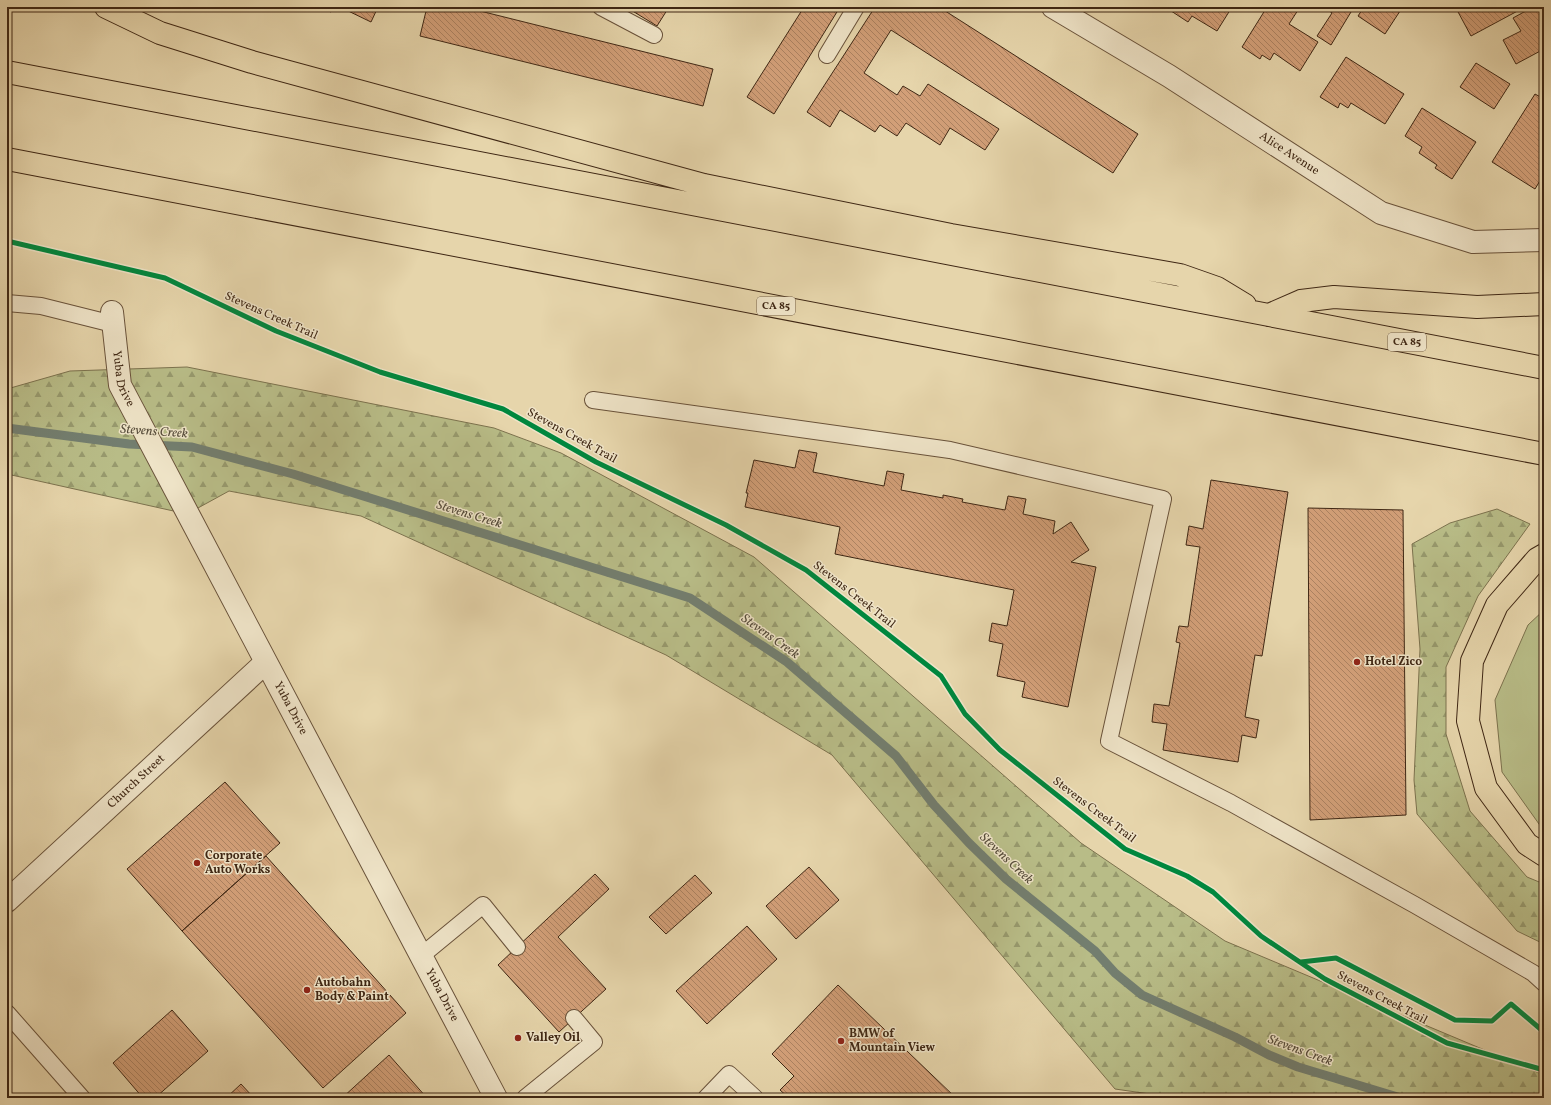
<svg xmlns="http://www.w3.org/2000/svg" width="1551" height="1105" viewBox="0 0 1551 1105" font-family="Vollkorn,serif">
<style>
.green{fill:#b8bc87;stroke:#7c724e}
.forest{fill:url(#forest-firs);stroke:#7c724e}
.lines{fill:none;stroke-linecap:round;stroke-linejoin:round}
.stream{stroke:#737e6f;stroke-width:9}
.building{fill:url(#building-back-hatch);stroke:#3f2714}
.service-casing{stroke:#69523a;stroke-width:18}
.minor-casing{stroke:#69523a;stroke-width:24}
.motorway-casing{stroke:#3f2714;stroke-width:24}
.service{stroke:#efe4c8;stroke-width:16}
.minor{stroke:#efe4c8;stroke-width:22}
.motorway{stroke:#e6d5ab;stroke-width:22}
.cycleway-casing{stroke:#efe4c8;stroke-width:8}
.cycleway{stroke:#00873e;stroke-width:5}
.poi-dot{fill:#8f2418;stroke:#efe4c8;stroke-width:1.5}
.labels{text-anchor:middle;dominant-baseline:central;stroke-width:3;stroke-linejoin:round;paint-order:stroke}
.shield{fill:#efe4c8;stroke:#74604a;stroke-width:1}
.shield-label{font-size:11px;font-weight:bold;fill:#3f2714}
.street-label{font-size:12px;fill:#3f2714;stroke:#efe4c8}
.poi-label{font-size:12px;font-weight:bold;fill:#3f2714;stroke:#efe4c8;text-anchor:start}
.water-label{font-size:13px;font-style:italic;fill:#554b3a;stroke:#efe4c8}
</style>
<defs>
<pattern id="forest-firs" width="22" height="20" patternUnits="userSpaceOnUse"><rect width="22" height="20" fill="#b8bc87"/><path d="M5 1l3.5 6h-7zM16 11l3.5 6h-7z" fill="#97996d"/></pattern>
<pattern id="building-back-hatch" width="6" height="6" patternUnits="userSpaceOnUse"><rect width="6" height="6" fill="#d29f78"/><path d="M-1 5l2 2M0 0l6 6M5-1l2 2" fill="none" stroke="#ac8261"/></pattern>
</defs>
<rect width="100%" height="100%" fill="#e6d5ab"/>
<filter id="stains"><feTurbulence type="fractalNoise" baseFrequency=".005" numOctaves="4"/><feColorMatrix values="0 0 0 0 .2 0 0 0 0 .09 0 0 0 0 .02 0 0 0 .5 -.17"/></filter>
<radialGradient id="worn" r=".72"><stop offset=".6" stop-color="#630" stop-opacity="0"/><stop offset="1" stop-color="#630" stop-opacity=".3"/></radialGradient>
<path class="green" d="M1544,610v221l-42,-59 -7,-72 33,-75z"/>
<path class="forest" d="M187,367l307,61 67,25 193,104 327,286 144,98 319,134v23h-366l-63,-9 -283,-334 -166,-100 -305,-139 -132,-25 -42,23 -180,-40v-85l63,-18z
M1497,509l33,15 -52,72 -32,71v67l24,77 57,66 17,7v60l-27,-13 -100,-117 -3,-34 6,-131 -8,-105 38,-21z"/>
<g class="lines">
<path class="stream" d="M7,428l122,16 63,3 101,27 397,124 97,64 109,94 38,49 35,38 37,36 89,72 20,22 27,22 93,42 34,18 29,12 103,31"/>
</g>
<path class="building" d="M321,7h12l-2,5z
M340,7h38l-7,15z
M427,7h37l249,62 -10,37 -283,-70z
M626,7h43l-12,19z
M804,7h36l-66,107 -27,-17z
M875,7h64l199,127 -25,39 -222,-143 -27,43 33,22 6,-9 17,10 8,-12 71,45 -14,21 -35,-22 -10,17 -34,-22 -9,13 -17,-11 -5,7 -35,-22 -10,17 -23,-15z
M1165,7h67l-15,24 -25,-15 -4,6z
M1267,7h33l-11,17 29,18 -18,29 -26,-18 -4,7 -8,-5 -2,4 -18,-12z
M1324,7h30l-23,38 -14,-9 15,-23z
M1364,7h37l1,1 -17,26 -27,-18z
M1464,7h61l-54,29 -14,-26z
M1533,7h11v42l-28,15 -13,-24 18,-9 -8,-13z
M1346,57l58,37 -19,30 -34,-21 -3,5 -8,-5 -2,5 -18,-11z
M1476,63l34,21 -16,25 -34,-22z
M1535,94l9,5v75l-9,15 -43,-27z
M1422,108l54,34 -24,37 -17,-11 2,-3 -18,-12 3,-6 -17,-11z
M799,450l18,3 -4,19 71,14 3,-15 17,3 -3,16 42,8v-3l20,4 -1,3 43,8 3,-14 18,3 -3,15 32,7 -2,13 18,-12 18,28 -18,12 25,5 -28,140 -46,-10 3,-15 -28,-6 6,-32 -14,-3 3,-18 15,3 7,-36 -179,-36 5,-27 -95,-20 3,-14h-2l8,-33 41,8z
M1211,480l77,12 -26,164 -7,-1 -10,62 14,3 -3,18 -14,-3 -4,27 -75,-12 4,-26 -15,-2 2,-18 15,2 11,-63 -4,-1 3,-16 9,1 12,-80 -14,-2 3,-19 14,3z
M1308,508l95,2 3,305 -96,5z
M225,782l55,61 -98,88 -55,-62z
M266,856l140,157 -83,75 -141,-157z
M809,867l30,33 -43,39 -30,-33z
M595,874l14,15 -51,48 48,52 -47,43 -61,-67z
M695,875l17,18 -46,41 -17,-17z
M747,926l30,33 -70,65 -31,-33z
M838,985l46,44 72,69h-167l-9,-8 14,-14 -22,-22z
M172,1010l36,41 -53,47h-12l-30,-35z
M389,1055l38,43h-85z
M241,1084l12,13 -2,1h-25z"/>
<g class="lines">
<g class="service-casing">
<path id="service" d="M601,7l53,28
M827,55l29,-48
M7,303l34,3 72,18
M593,400l357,50 213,49 -54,242 122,62 184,102 118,68 11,10
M421,956l62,-51 34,42
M7,1013l75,85
M525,1098l69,-56 -20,-24
M706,1098l23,-24 26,24"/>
</g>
<g class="minor-casing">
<g id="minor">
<path id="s1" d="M1053,7l116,69 212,137 92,29 71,-2"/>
<path id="s2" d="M112,312l8,73 376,713"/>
<path id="s3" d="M7,901l258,-238"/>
</g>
</g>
<g class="motorway-casing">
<path id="motorway" d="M106,7l54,26 92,29 452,123 247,50 229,40 37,13 28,17
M7,72l1537,296
M7,159l1537,295
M1269,315l32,-14 33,-4 143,10 67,-3
M1544,555l-7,4 -40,46 -25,56 -4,60 18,67 41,56 17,11"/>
</g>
<use href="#service" class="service"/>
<use href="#minor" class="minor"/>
<use href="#motorway" class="motorway"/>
<g class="cycleway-casing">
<path id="cycleway" d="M7,241l158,37 111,53 104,41 123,37 93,53 130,63 80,45 135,106 24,38 35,36 125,99 62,27 26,16 48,44 64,43 122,64 97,27
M1301,962l35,-4 119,62 37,1 19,-17 33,28"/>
</g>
<use href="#cycleway" class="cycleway"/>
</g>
<g class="poi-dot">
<circle cx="1357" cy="662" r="4"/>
<circle cx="197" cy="863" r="4"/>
<circle cx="307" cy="990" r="4"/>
<circle cx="518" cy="1038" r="4"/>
<circle cx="841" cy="1041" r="4"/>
</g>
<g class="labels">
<g class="shield">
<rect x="757" y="297" width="38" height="18" rx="3"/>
<rect x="1388" y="333" width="38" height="18" rx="3"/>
</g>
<g class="shield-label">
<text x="776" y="306">CA 85</text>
<text x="1407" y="342">CA 85</text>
</g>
<g class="street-label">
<text stroke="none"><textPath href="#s1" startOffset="278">Alice Avenue</textPath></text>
<text transform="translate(271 316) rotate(24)">Stevens Creek Trail</text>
<text stroke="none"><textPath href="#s2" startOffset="68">Yuba Drive</textPath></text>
<text transform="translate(572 436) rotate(29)">Stevens Creek Trail</text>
<text transform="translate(854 595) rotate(38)">Stevens Creek Trail</text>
<text stroke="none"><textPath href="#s2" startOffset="439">Yuba Drive</textPath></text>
<text stroke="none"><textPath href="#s3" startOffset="176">Church Street</textPath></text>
<text transform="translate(1094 810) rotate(37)">Stevens Creek Trail</text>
<text stroke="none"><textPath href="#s2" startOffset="763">Yuba Drive</textPath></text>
<text transform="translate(1382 998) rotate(28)">Stevens Creek Trail</text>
</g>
<g class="poi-label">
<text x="1365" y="662">Hotel Zico</text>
<text x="205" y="856">Corporate<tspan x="205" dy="14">Auto Works</tspan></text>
<text x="315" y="983">Autobahn<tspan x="315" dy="14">Body &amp; Paint</tspan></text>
<text x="849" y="1034">BMW of<tspan x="849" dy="14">Mountain View</tspan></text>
<text x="526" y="1038">Valley Oil</text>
</g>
<g class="water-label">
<text transform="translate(154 432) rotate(4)">Stevens Creek</text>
<text transform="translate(469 515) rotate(17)">Stevens Creek</text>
<text transform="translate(770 637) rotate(35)">Stevens Creek</text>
<text transform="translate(1006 859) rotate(43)">Stevens Creek</text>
<text transform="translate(1300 1051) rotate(20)">Stevens Creek</text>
</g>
</g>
<rect width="1551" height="1105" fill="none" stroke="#e6d5ab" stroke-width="24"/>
<rect x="8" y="8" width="1535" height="1089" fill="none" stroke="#3f2714" stroke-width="2"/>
<rect x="12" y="12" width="1527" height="1081" fill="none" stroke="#3f2714"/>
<rect width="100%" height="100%" filter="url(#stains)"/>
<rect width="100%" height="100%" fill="url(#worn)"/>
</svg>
